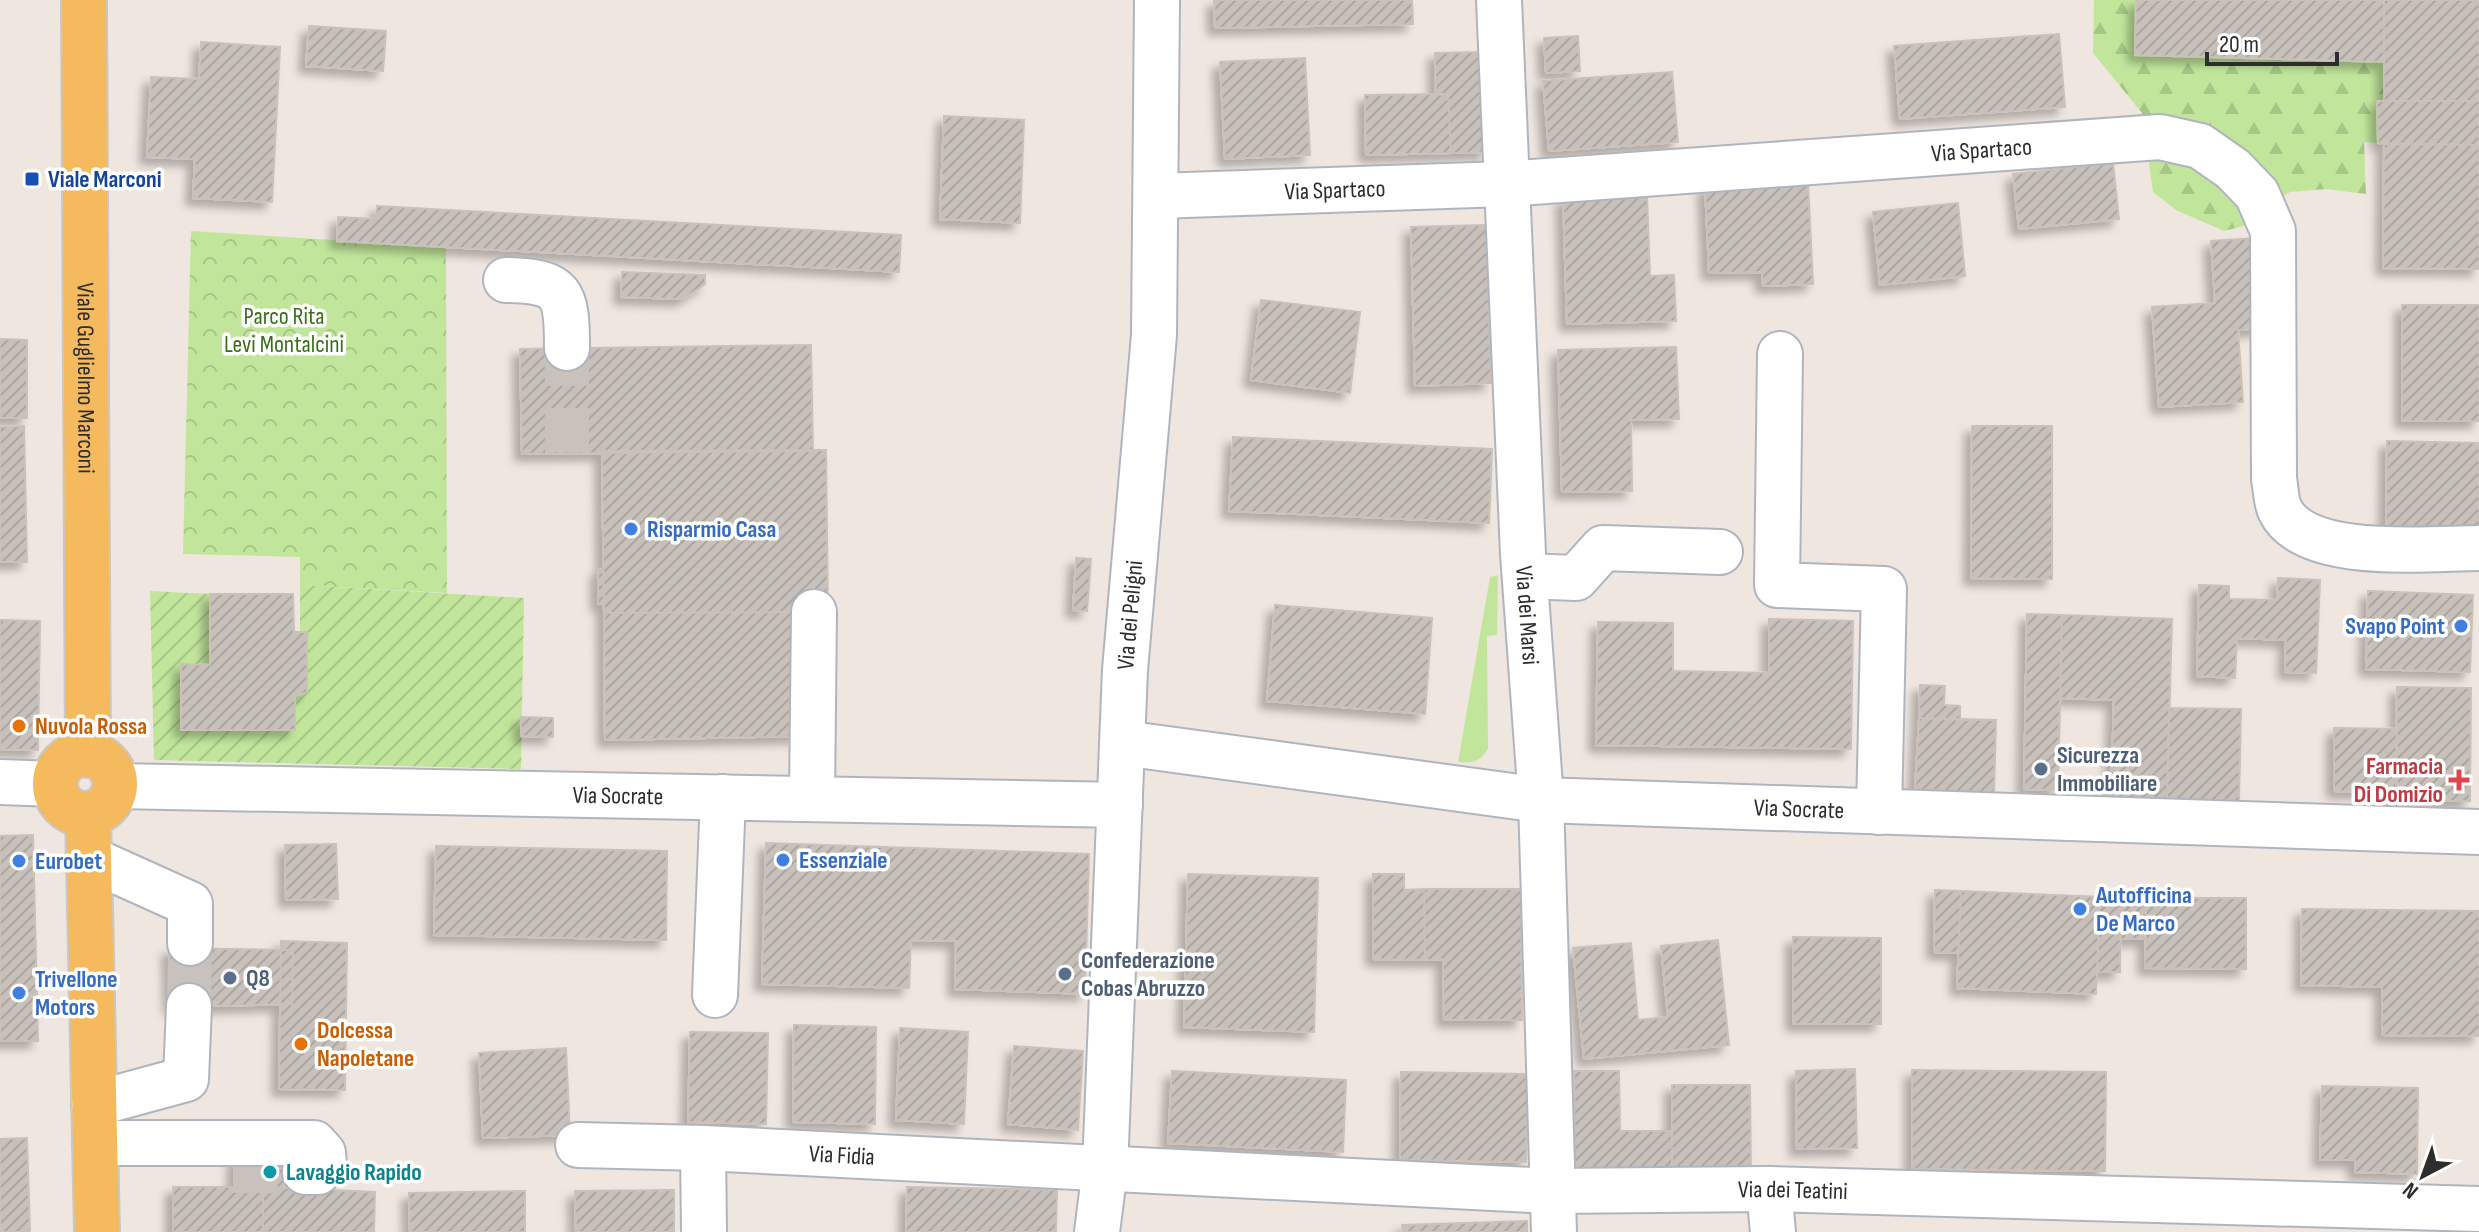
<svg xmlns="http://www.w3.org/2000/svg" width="2479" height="1232" viewBox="0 0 2479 1232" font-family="'Sofia Sans Condensed',sans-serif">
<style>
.grass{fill:#c1e69b}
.forest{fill:url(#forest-firs)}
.park{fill:url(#park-crowns)}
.garden{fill:url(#garden-furrows)}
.building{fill:url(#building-hatch);stroke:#cbc1b9;stroke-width:2;filter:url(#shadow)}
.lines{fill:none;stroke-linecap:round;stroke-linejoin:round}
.minor-tunnel{stroke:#c8c1bc;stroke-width:44;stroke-dasharray:44 22;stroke-linecap:butt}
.minor-casing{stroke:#b0b5bd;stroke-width:48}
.major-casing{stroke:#c8c8c8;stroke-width:48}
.minor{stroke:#fff;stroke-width:44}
.major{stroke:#f5b95e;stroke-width:44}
.transit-dot{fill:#1a4fb4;stroke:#fff;stroke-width:3}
.shop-dot{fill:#3f7fe0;stroke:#fff;stroke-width:3}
.food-dot{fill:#e8710a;stroke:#fff;stroke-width:3}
.service-dot{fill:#5c6f8a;stroke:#fff;stroke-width:3}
.health-dot{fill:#e0444e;stroke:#fff;stroke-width:3}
.culture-dot{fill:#0f9aa8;stroke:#fff;stroke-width:3}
.labels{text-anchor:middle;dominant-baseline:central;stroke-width:7;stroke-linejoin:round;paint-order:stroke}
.street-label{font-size:24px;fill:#2d2d2d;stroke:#fff}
.transit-label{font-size:24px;font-weight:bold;fill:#164399;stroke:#fff;text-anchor:start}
.park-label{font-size:24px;fill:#396f19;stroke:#fff}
.shop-label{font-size:24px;font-weight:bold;fill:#366cbe;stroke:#fff;text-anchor:start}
.food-label{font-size:24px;font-weight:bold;fill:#c56008;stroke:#fff;text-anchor:start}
.service-label{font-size:24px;font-weight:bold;fill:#4e5e75;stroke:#fff;text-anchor:start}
.health-label{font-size:24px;font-weight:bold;fill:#be3a42;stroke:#fff;text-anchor:end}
.culture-label{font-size:24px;font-weight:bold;fill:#0d838f;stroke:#fff;text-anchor:start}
</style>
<defs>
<pattern id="forest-firs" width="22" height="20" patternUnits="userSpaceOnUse" patternTransform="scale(2)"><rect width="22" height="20" fill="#c1e69b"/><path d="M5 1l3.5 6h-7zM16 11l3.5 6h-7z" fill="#a6c686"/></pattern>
<pattern id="park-crowns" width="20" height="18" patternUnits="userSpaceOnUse" patternTransform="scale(2)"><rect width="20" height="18" fill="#c1e69b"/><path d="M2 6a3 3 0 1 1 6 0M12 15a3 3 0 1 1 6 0" fill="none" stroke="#a6c686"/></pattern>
<pattern id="garden-furrows" width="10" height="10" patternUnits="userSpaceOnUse" patternTransform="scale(2)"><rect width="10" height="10" fill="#c1e69b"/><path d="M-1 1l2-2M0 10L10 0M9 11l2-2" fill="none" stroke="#a6c686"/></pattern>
<pattern id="building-hatch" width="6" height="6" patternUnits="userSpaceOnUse" patternTransform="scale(2)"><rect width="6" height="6" fill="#c8c1bb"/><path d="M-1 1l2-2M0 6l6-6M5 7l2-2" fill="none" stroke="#aca6a1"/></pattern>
<filter id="shadow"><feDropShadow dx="-7" dy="7" stdDeviation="4" flood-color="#0004"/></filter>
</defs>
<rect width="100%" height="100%" fill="#efe6e0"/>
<path class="grass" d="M1498,575l-1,60 -10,1 1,113c-9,13 -15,14 -30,13l32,-185z"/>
<path class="forest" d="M2094,0h42l-1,55 249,7v39l-7,1 1,41 -14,-1 2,52 -40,-5 -36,3 -13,8 -22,23 -31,8 -48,-21 -23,-18 -11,-79 -49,-60z"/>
<path class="park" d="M191,231l255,16 1,346 -147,-8v-28l-117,-3z"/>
<path class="garden" d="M300,585l224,13 -3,171 -367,-9 -4,-169 60,3v71h-29v65l126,-39v-59h-7z"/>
<path class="building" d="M1214,0h198l1,24 -198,4z
M2136,0h248v62l-249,-7z
M2384,0h95v101h-95z
M309,26l77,5 -3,40 -77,-5z
M2059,34l6,73 -165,12 -6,-73z
M1578,36l2,35 -34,2 -2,-35z
M201,42l79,5 -8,155 -79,-4 2,-39 -48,-2 4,-80 48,2z
M1484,52l4,100 -37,1 -3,-59 -12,1 -1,-42z
M1305,58l5,97 -85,4 -5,-97z
M1672,72l6,70 -129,9 -6,-70z
M1448,94l3,59 -85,2 -1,-60z
M2377,101h102v44l-101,-2z
M944,116l80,4 -4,103 -80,-4z
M2384,144l95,1v124l-96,-1z
M2113,163l6,56 -100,10 -6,-55z
M1808,182l5,102 -50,2 -1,-14 -53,1 -4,-87z
M1647,195l3,81 24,-1 2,46 -109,3 -4,-126z
M1958,203l7,73 -85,9 -7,-73z
M377,206l524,29 -2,37 -562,-31 1,-24 38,2z
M1486,225l5,158 -76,3 -4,-159z
M2257,238l6,91 -25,1 5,72 -84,5 -7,-100 63,-4 -4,-62z
M622,272l83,3v9l-22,15 -62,-2z
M1261,300l99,12 -10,81 -99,-13z
M2402,305h77v116h-77z
M0,339l27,1v78h-27z
M811,345l2,106 -291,3 -2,-105z
M1676,347l3,72 -48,1 1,71 -70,1 -4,-142z
M24,426l3,136h-27v-135z
M1972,426h80v153l-81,-1z
M1233,437l259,12 -3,74 -260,-12z
M2387,441l92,2v86l-93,-1z
M826,450l2,162 -224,1 -2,-162z
M1076,558l15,1 -4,52 -14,-1z
M598,569h5l1,34 -6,1z
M2278,578l42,2 -4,93 -31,-1 1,-32 -49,-2 -2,40 -38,-2 2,-91 30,1v13l48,1z
M2368,591l105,4 -3,77 -104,-3z
M210,594h83l1,38h13v60l-12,4v34h-114v-66l29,1z
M1275,605l157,13 -7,96 -158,-13z
M801,612l2,124 -198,4 -1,-127z
M2027,614l35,1 -4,175 -34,-1z
M2062,615l110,4 -5,180 -56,-2 3,-97 -54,-2z
M1769,619l84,2 -2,128 -255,-4 2,-123 75,1v48l96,2z
M0,620l40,1 -2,129 -38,-1z
M1920,685l25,1 -1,19 16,1v14l-41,-2z
M2397,687l74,1 -1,113h-74z
M2169,708l72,1 -2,92 -72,-2z
M521,717l32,1v19l-32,-1z
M1919,718l77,2 -2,72 -79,-2z
M2334,728l63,1v63l-63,-1z
M33,835l5,206h-38v-205z
M766,843l323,11 -4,140 -130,-5 1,-48 -45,-1 -2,48 -147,-4z
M336,844l2,55 -52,1 -1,-55z
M436,846l231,5 -1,89 -232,-5z
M1188,874l130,4 -4,154 -130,-5z
M1373,874h31v16l20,-1 1,71 -52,-1z
M1424,889h97l1,131h-78l-1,-61 -18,1z
M1935,890l26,1 -3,62 -24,-1z
M1961,891l139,6 -4,97 -139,-6z
M2100,897h21l-1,75h-23z
M2121,897l25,1v41h-26z
M2146,898h100v71l-101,-1z
M2302,909l177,2v125l-97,-1v-48l-81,-2z
M1793,937l88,1v86h-88z
M1718,940l11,105 -145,14 -11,-111 58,-5 7,77 30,-3 -7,-71z
M281,941l66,2 -2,147 -66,-1z
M169,948l124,2 -1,54 -121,3z
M794,1025l82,2 -1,97 -82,-2z
M900,1028l68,4 -4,92 -68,-4z
M690,1032l78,1 -2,91 -78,-2z
M1014,1046l69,5 -5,79 -70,-6z
M566,1048l4,87 -87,3 -4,-85z
M1855,1069l2,79 -60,1 -1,-78z
M1912,1070l194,2 -1,99 -193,-2z
M1172,1071l174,9 -3,72 -175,-9z
M1574,1071h45l1,60h52v44l-97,1z
M1401,1072l127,2 -2,88 -126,-2z
M1672,1085h78l1,90h-79z
M2322,1086l96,2 -1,86 -62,-2v-12h-35z
M27,1138l3,94h-30v-93z
M235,1155l69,1v32l-70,-1z
M173,1187h90v45h-90z
M263,1187l112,5 -1,40h-111z
M907,1187l150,3 -1,42h-150z
M674,1190v42h-98l-1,-41z
M525,1191v41h-115l-1,-39z
M1527,1221v11h-124l-1,-7z"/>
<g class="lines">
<path class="minor-tunnel" d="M567,452v-104
M189,1006l1,-63
M234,1171l71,1"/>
<g class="minor-casing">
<g id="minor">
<path id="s1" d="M1499,0l24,554 18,246 13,432"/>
<path id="s2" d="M1157,196l348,-12 655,-47 40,9 33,23 24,25 16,37 1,248c2,10 2,23 6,31 25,52 150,38 199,38"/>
<path d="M506,280c58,1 61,13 61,68"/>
<path d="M1780,354l-3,231 107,4 -5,223"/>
<path d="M1525,576l51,2 27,-30 117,4"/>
<path id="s3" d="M1123,743l418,57 938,32"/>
<path d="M0,782l55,2"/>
<path id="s4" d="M116,786l1004,19"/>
<path d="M812,799l2,-187"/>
<path d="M88,858l102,46v39"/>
<path d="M715,995l8,-198"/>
<path d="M94,1104l92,-25 3,-73"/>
<path d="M95,1143h219l9,10 1,11 -6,8h-13"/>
<path id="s5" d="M578,1145l125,3 848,43 218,-2 710,20"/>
<path d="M703,1148l1,84"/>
<path d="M1769,1189l4,43"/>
<path id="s6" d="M1097,1232l8,-63 20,-499 29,-335 3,-335"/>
</g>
</g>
<g class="major-casing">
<g id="major">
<path id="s7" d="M84,0l4,755"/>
<circle cx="85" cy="784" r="30"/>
<path d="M88,814l9,418"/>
</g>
</g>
<use href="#minor" class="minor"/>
<use href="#major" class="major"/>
</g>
<rect class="transit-dot" x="24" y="171" width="16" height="16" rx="4"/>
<g class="shop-dot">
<circle cx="631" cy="529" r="8"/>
<circle cx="2461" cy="626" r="8"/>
<circle cx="783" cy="860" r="8"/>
<circle cx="19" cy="861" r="8"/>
<circle cx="2080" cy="909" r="8"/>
<circle cx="19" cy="993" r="8"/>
</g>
<g class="food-dot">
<circle cx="19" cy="726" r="8"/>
<circle cx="301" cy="1044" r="8"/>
</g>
<g class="service-dot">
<circle cx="2041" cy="769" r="8"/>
<circle cx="1065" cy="974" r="8"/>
<circle cx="230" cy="978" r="8"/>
</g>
<path class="health-dot" d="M2455 768h8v8h8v8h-8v8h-8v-8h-8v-8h8z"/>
<circle class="culture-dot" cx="270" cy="1172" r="8"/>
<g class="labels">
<g class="street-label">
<text stroke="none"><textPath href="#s2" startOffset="826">Via Spartaco</textPath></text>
<text stroke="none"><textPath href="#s2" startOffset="178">Via Spartaco</textPath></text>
<text stroke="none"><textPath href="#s7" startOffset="378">Viale Guglielmo Marconi</textPath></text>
<text stroke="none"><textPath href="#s6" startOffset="618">Via dei Peligni</textPath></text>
<text stroke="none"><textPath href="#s1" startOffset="616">Via dei Marsi</textPath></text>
<text stroke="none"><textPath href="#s4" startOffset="502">Via Socrate</textPath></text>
<text stroke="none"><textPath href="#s3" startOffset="680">Via Socrate</textPath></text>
<text stroke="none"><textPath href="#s5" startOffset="264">Via Fidia</textPath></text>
<text stroke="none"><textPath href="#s5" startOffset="1216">Via dei Teatini</textPath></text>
</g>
<g class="transit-label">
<text x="48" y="179">Viale Marconi</text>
</g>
<g class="park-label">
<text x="284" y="316">Parco Rita<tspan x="284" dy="28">Levi Montalcini</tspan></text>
</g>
<g class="shop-label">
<text x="647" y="529">Risparmio Casa</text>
<text x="2445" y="626" text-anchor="end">Svapo Point</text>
<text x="799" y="860">Essenziale</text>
<text x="35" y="861">Eurobet</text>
<text x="2096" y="895">Autofficina<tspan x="2096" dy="28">De Marco</tspan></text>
<text x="35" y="979">Trivellone<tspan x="35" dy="28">Motors</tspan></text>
</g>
<g class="food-label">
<text x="35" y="726">Nuvola Rossa</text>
<text x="317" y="1030">Dolcessa<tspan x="317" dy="28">Napoletane</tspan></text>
</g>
<g class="service-label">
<text x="2057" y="755">Sicurezza<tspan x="2057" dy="28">Immobiliare</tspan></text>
<text x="1081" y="960">Confederazione<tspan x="1081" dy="28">Cobas Abruzzo</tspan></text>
<text x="246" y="978">Q8</text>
</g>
<g class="health-label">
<text x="2443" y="766">Farmacia<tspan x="2443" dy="28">Di Domizio</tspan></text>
</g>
<g class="culture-label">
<text x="286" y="1172">Lavaggio Rapido</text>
</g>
</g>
<g transform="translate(2423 1176) rotate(221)" stroke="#ffffff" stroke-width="6" paint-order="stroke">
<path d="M0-6L14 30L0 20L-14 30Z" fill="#2d2d2d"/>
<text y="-12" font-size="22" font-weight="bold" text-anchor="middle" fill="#2d2d2d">N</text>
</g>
<path d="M2207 52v12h130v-12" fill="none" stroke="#2d2d2d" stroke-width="4"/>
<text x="2219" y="52" font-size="24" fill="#2d2d2d" stroke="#ffffff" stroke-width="6" paint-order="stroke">20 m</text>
</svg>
